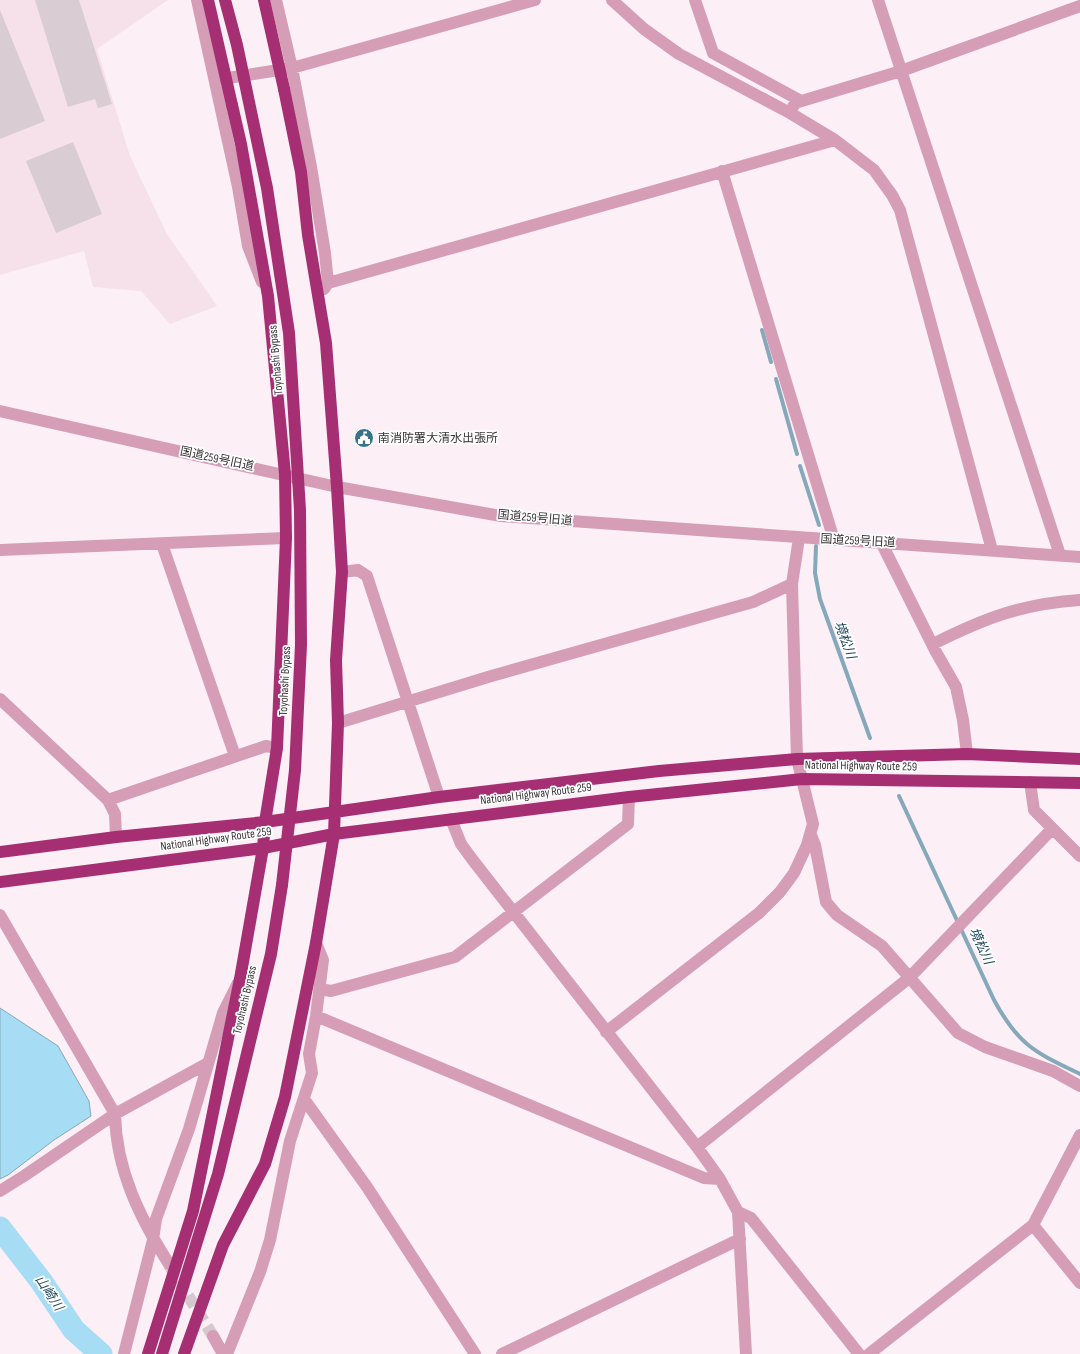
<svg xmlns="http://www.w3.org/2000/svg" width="1080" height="1354" viewBox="0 0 1080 1354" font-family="'Sofia Sans Condensed','Noto Sans JP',sans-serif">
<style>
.built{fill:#f6e1ea}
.water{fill:#a6dcf4;stroke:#85a9bb}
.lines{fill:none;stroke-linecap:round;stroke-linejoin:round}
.stream{stroke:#85a9bb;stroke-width:4}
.river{stroke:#a6dcf4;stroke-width:23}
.building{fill:#d9ccd2}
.minor-tunnel{stroke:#d5c9cf;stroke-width:12;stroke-dasharray:12 6;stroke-linecap:butt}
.minor{stroke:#d69db7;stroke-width:12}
.highway{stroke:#a62f73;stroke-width:12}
.highway-bridge{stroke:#a62f73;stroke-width:12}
.labels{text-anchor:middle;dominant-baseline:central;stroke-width:3.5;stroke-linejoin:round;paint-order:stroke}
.street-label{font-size:12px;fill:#383335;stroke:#fff}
.poi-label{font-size:12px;fill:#383335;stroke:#fff;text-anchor:start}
.water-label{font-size:13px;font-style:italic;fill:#1f495b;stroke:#fff}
</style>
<rect width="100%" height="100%" fill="#fceff5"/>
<path class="built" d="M0,0h168l-71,49 33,107 37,78 50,72 -47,18 -29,-33 -48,-4 -9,-36 -84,24z"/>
<path class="water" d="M0,1008l58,38 31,55 2,15 -37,24 -46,35 -8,4z"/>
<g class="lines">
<path class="stream" d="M762,330l9,32
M776,379l21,75
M800,466l19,59
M816,546l-1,27 5,26 50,139
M899,796l95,204c25,46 41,52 86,74"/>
<path class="river" d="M0,1228l41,53 33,49 27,24"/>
</g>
<path class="building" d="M35,0h44l33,104 -14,4 -3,-9 -27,8z
M0,10l45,111 -45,18z
M73,142l29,72 -46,19 -30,-72z"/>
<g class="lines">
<path class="minor-tunnel" d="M169,1265l44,71"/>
<path class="minor" d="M197,0l41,187 10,59 14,36
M276,0l16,68 19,99 14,86 3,30 -4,6
M612,0l32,29 35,25 111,59 45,27 39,30 18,25 8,15 92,340
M695,0l18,53 88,48
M878,0l182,555
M215,80l77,-12 243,-68
M790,113l5,-10 106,-32 179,-65
M722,171l112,369
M328,283l507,-143
M0,411l337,76 164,29 579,41
M881,542l55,110 20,35 7,33 4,34
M162,544l73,212
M0,550l286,-12
M342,572l16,-2 9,6 72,221
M933,644c52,-26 88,-40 147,-44
M0,699l108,101 7,14 1,23
M338,723l150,-46 265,-75 39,-18
M1030,782l4,28 46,46
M108,800l158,-54 11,2
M451,819l10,25 11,15 225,288 23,32 18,33 8,142
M811,835l4,10 11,57 11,13 45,31 76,87 27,14 68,24 27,15
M0,915l115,199c1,56 25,104 54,150
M320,989l11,2 124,-34 173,-133 1,-27
M316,1016l388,162 16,1
M606,1032l153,-119 21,-21 14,-19 13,-28 6,-21 -16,-65 -5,-175 7,-46
M304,1099l63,88 108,167
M697,1147l212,-169 143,-149
M0,1191l24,-15 91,-62 93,-51
M738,1212l13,6 108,136
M1033,1225l47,58
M213,1336l10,18
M124,1354l29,-114 3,-21 33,-90 34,-116 15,-30
M227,1354l33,-82 10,-32 20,-99 22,-68 -3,-19 7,-38 7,-56 -7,-17
M502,1354l238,-115
M869,1354l164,-129 47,-90"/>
<path class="highway" d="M0,852l116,-15 149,-15 174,-25 220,-26 138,-12 170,-5 113,5
M0,882l263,-34 71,-14 295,-37 173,-18 278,4
M148,1354l45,-143 47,-232 23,-131 2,-26 12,-74 9,-210 -1,-64 -17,-178 -27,-152 -9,-39
M162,1354l56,-180 53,-220 11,-69
M184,1354l39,-109 42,-81 20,-67 31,-154 18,-109 4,-111 -2,-63 6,-88 -5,-85 -11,-144 -18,-108 -7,-63 -17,-83"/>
<path class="highway-bridge" d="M208,0l24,105
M225,0l12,45 30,143 22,145 11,177 1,135 -6,125 -13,115
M264,0l20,89"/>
</g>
<defs>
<g id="civic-disc" transform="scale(1)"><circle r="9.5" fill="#38738b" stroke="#fff"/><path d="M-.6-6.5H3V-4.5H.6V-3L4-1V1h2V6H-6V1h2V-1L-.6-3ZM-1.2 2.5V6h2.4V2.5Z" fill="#fff"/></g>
</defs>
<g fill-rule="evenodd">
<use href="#civic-disc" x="364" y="438"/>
</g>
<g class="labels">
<g class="street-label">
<text transform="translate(276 360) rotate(-95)">Toyohashi Bypass</text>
<text transform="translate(217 459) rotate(12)">国道259号旧道</text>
<text transform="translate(535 518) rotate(5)">国道259号旧道</text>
<text transform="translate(858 541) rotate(3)">国道259号旧道</text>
<text transform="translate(285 681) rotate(-87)">Toyohashi Bypass</text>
<text transform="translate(861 766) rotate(1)">National Highway Route 259</text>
<text transform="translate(536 794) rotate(-7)">National Highway Route 259</text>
<text transform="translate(216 839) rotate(-8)">National Highway Route 259</text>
<text transform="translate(245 1000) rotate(-77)">Toyohashi Bypass</text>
</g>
<g class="poi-label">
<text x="378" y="438">南消防署大清水出張所</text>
</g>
<g class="water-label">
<text transform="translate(845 640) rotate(70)">境松川</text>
<text transform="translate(981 946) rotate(65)">境松川</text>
<text transform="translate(49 1293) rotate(56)">山崎川</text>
</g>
</g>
</svg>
